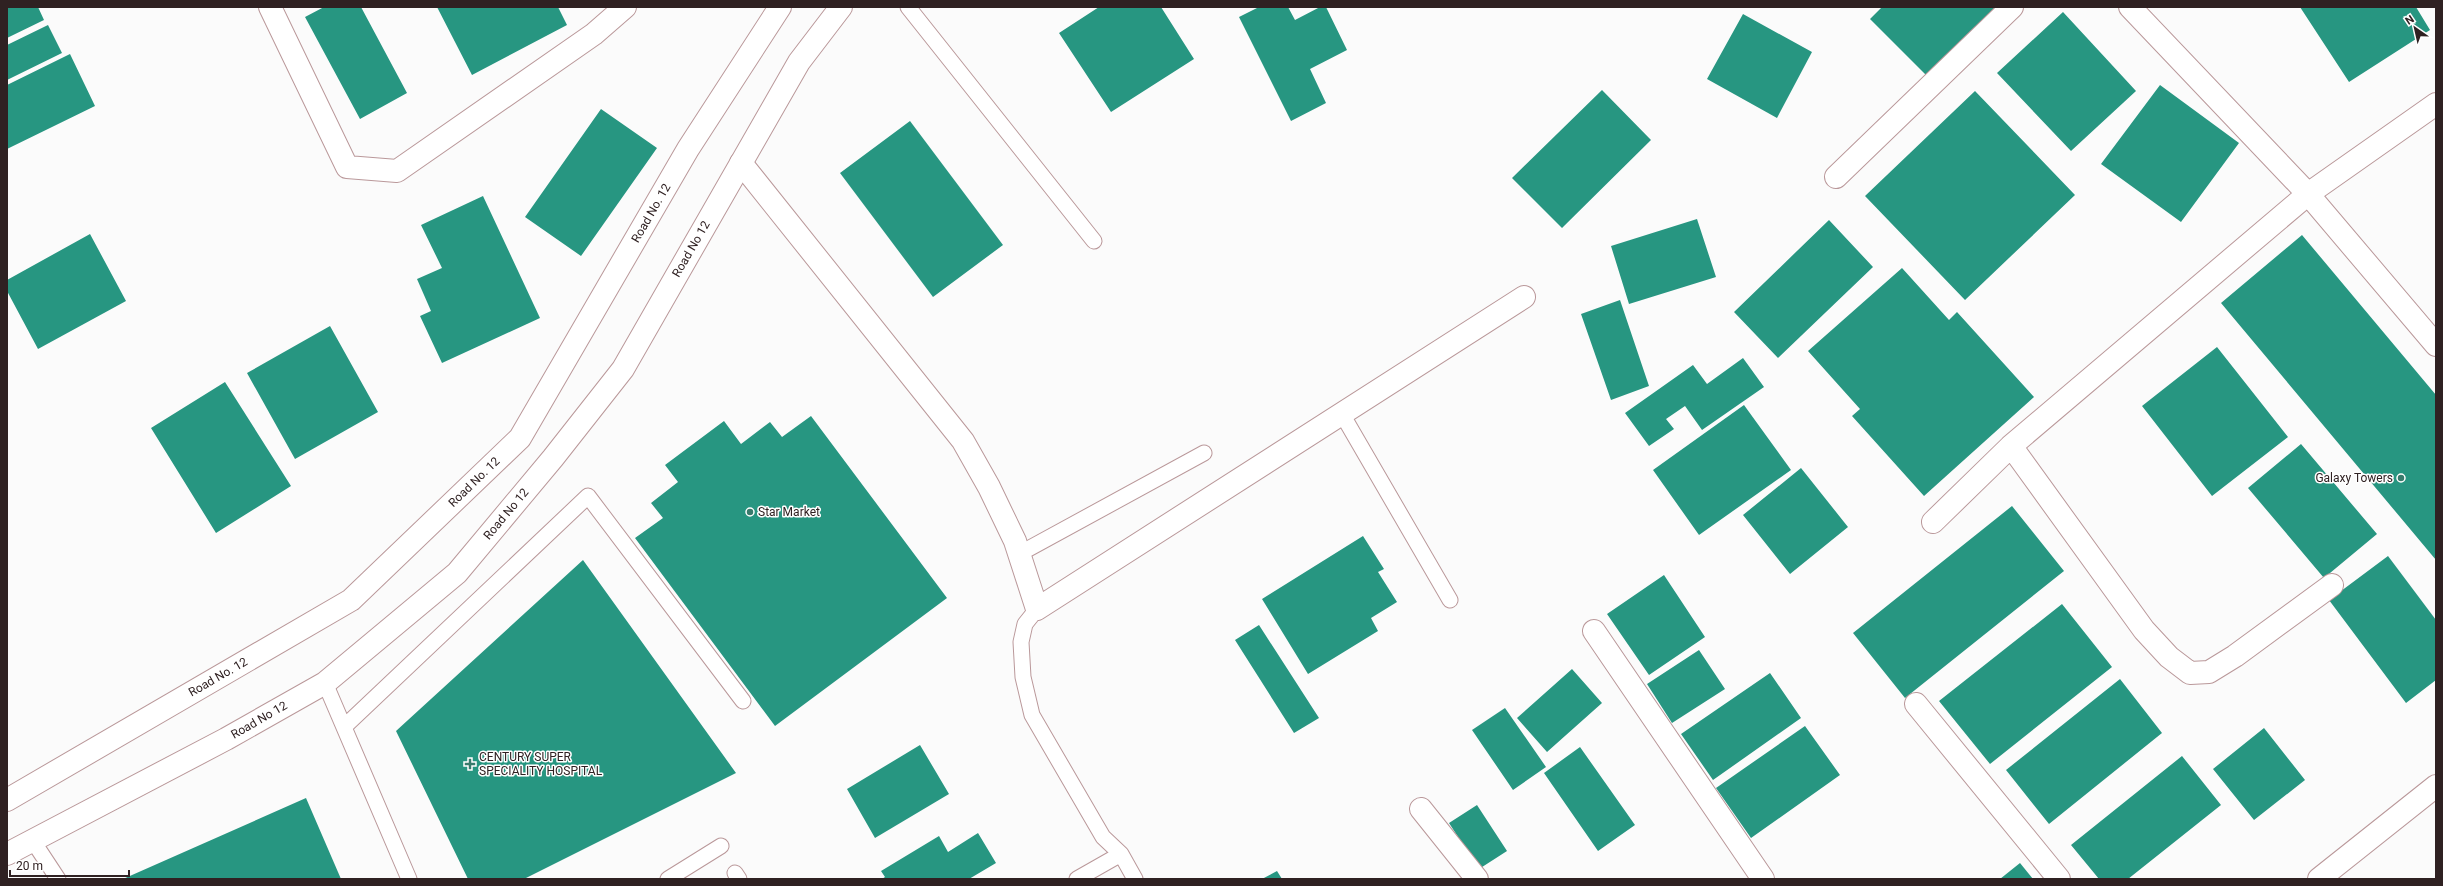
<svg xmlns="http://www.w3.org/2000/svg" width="2443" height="886" viewBox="0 0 2443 886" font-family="Roboto,sans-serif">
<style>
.building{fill:#279681}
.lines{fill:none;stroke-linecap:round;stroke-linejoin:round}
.service-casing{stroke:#ba989a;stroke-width:17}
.minor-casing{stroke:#ba989a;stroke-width:24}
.tertiary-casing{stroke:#ba989a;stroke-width:24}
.secondary-casing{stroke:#ba989a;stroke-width:24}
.service{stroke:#fff;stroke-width:15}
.minor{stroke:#fff;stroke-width:22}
.tertiary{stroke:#fff;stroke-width:22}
.secondary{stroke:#fff;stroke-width:22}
.poi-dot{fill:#387b6c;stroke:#fff;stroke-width:1.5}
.labels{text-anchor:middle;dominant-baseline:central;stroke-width:3;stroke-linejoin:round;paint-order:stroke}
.street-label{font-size:12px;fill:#2f2122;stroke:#fff}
.poi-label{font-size:12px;fill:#2f2122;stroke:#fff;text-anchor:start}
</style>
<rect width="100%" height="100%" fill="#fbfbfb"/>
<path class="building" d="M7,7h31l6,13 -37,18z
M324,7h37l46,86 -47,26 -55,-102z
M437,7h121l9,18 -95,50z
M1099,7h62l33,52 -83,53 -52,-79z
M1259,7h29l7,13 25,-13h6l21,43 -37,19 16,34 -35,18 -52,-104z
M1882,7h119l-72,71 -59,-59z
M2300,7h116l14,23 -81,52z
M2063,12l73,79 -65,60 -74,-78z
M1743,14l69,38 -35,66 -70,-39z
M48,25l14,28 -55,27v-35z
M70,54l25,52 -88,43v-64z
M2160,85l79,58 -58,79 -80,-58z
M1602,90l49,50 -89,88 -50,-50z
M1975,91l100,104 -110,105 -100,-104z
M601,109l56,39 -76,108 -56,-39z
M910,121l93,124 -70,52 -93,-124z
M483,196l57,122 -98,45 -22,-47 11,-5 -14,-32 25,-11 -21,-43z
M1697,219l19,58 -87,27 -18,-58z
M1829,220l44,47 -95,91 -44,-46z
M90,234l36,67 -88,48 -31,-58v-11z
M2302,235l134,160v165l-215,-257z
M1902,268l47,52 8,-8 77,85 -110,99 -72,-80 8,-7 -52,-58z
M1620,300l29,86 -38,14 -30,-86z
M330,326l48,86 -83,47 -48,-86z
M2217,347l71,90 -76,59 -70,-90z
M1743,358l21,29 -62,43 -17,-24 -19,13 8,10 -25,17 -24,-33 68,-48 14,19z
M225,382l66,104 -75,47 -65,-105z
M1744,405l47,65 -92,65 -46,-65z
M811,416l136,182 -172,128 -140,-188 28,-20 -12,-15 27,-21 -13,-17 59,-44 17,23 29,-22 12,15z
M2301,444l76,90 -53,44 -76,-90z
M1801,468l47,59 -58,47 -47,-59z
M2012,506l52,65 -159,127 -52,-65z
M1363,536l21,33 -6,3 19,30 -26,16 7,13 -70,43 -46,-75z
M2388,556l48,64v60l-30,23 -77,-103z
M583,560l153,213 -212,106h-56l-72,-148z
M1664,575l41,62 -56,38 -42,-61z
M2062,604l50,63 -122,97 -51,-63z
M1259,625l60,93 -25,15 -59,-93z
M1699,650l26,39 -53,34 -25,-39z
M1572,669l30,34 -55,49 -30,-34z
M1770,673l31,45 -88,62 -32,-46z
M2120,679l42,54 -113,91 -43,-54z
M1505,708l41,59 -33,23 -41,-60z
M1805,726l35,49 -89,63 -35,-50z
M2264,728l41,52 -51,40 -41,-51z
M920,745l29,49 -74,44 -28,-49z
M1580,747l55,78 -37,26 -54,-78z
M2182,756l39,49 -93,74h-29l-28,-34z
M306,798l35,81h-218z
M1477,805l30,46 -28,18 -30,-46z
M978,833l18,30 -27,16h-87l3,-2 -4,-6 58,-35 9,16z
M2020,863l13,16h-33z
M1277,871l5,8h-20z"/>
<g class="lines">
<g class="service-casing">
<path id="service" d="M908,7l186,234
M1342,414l108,186
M1019,554l185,-101
M1037,609l-12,15 -4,18 2,35 9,38 71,122 18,17 14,25
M325,683l84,196
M344,727l244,-231 155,205
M33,841l25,38
M735,873l4,6
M668,879l53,-33
M1077,879l44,-25"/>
</g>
<g class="minor-casing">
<path id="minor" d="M270,7l77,160 50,4 197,-137 31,-27
M2130,7l178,187 128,151
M741,163l222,278 26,46 26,54 22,68 487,-312
M1836,177l176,-170
M2011,446l133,184 25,27 21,16 19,-1 26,-16 97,-71
M1933,522l78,-76 297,-252 128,-90
M1594,631l169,248
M1916,704l143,175
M1421,809l56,70"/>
</g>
<g class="tertiary-casing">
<path id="tertiary" d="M2319,879l117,-93"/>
</g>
<g class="secondary-casing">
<path id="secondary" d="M7,800l344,-200 169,-162 168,-289 92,-142
M7,854l219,-115 99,-56 132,-110 96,-115 70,-89 176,-307 42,-55"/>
</g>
<use href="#service" class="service"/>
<use href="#minor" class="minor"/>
<use href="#tertiary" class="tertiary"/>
<use href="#secondary" class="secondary"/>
</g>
<g class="poi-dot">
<circle cx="2401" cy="478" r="4"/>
<circle cx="750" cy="512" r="4"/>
<path d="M468 758h4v4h4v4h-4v4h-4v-4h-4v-4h4z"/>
</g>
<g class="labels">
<g class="street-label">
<text transform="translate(651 213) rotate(-60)">Road No. 12</text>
<text transform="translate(691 249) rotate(-60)">Road No 12</text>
<text transform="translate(474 482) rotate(-44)">Road No. 12</text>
<text transform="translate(506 514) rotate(-50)">Road No 12</text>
<text transform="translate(218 677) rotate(-30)">Road No. 12</text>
<text transform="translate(259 720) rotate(-30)">Road No 12</text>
</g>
<g class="poi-label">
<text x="2393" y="478" text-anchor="end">Galaxy Towers</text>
<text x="758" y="512">Star Market</text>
<text x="479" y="757">CENTURY SUPER<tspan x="479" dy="14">SPECIALITY HOSPITAL</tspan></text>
</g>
</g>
<rect width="2443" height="886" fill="none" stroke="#2f2122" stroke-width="16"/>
<g transform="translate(2415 28) rotate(326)" stroke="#ffffff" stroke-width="3" paint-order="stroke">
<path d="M0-3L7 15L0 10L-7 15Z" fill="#2f2122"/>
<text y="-6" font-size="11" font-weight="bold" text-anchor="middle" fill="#2f2122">N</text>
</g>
<path d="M10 870v6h119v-6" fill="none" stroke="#2f2122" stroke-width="2"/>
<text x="16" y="870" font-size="12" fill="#2f2122" stroke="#ffffff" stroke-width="3" paint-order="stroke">20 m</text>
</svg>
